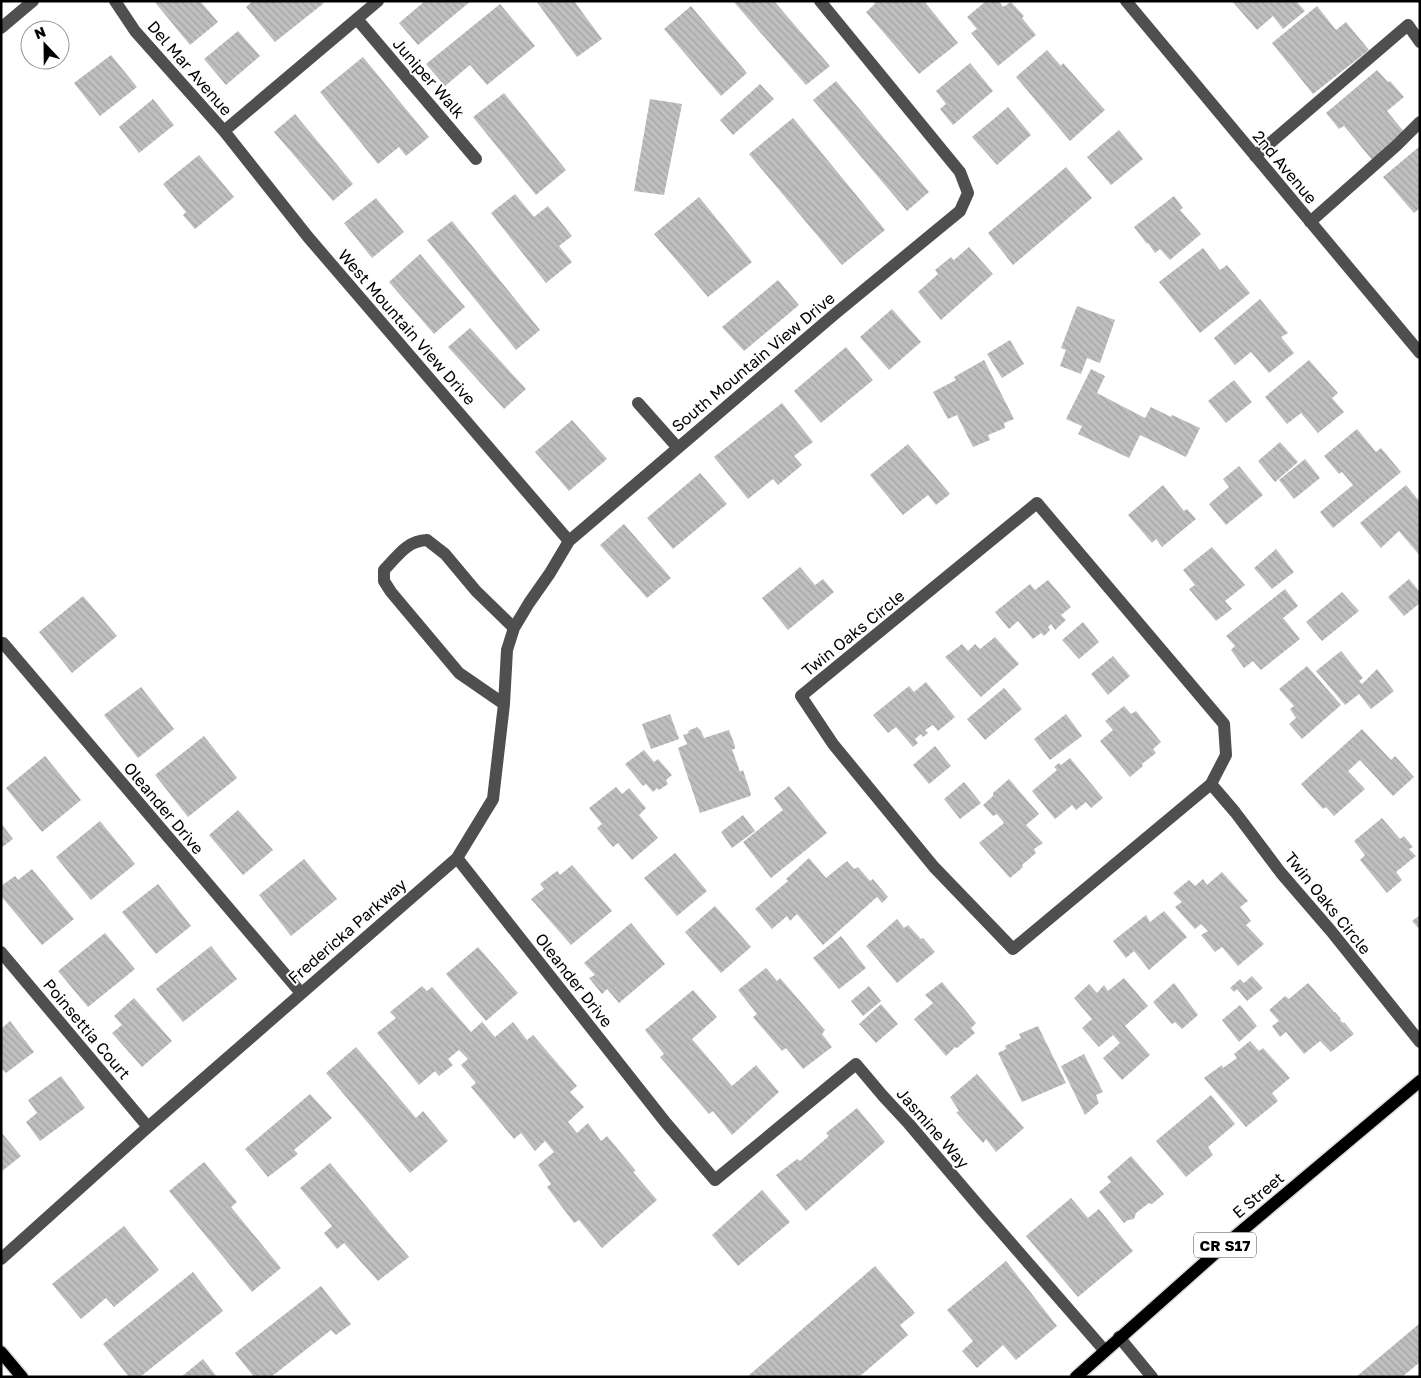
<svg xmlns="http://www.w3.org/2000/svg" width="1421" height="1378" viewBox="0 0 1421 1378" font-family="'Golos Text',sans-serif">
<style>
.building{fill:url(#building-back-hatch)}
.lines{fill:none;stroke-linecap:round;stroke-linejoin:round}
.major-casing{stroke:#dbdbdb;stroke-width:15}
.minor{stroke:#4f4f4f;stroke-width:12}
.major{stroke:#000;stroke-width:12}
.labels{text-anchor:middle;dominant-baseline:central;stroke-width:4;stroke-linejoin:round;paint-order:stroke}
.shield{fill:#fff;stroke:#4c4c4c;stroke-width:1}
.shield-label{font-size:15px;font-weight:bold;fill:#000}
.street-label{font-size:16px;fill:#000;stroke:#fff}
</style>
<defs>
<pattern id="building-back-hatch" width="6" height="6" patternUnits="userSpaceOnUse" patternTransform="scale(1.25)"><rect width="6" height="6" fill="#bfbfbf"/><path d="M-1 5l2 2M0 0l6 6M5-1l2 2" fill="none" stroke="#a2a2a2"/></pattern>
</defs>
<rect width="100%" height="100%" fill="#fff"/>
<path class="building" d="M154,1h46l18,21 -28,23z
M253,1h69l2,2 -49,39 -29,-35z
M425,1h46l-53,44 -19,-22z
M536,1h38l28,38 -25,18z
M733,1h41l56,65 -24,19z
M873,1h51l34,42 -39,31 -53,-62 9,-8z
M986,1h13l4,6 8,-5 13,14 -2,2 14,17 -38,31 -27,-33 6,-4 -10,-12z
M1232,1h64l9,10 -22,18 -10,-13 -16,14z
M500,4l35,42 -48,39 -17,-20 -25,21 -19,-22z
M691,6l56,67 -26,23 -57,-67z
M1317,6l19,24 10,-8 23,28 -56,44 -41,-51z
M238,31l22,25 -34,29 -22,-26z
M1047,50l14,16 2,-3 42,47 -35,31 -54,-64z
M111,55l26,32 -37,29 -26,-33z
M363,57l66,80 -23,19 -7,-9 -21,17 -58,-72z
M970,63l23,28 -40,34 -13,-16 6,-5 -10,-13z
M1377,70l11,12 2,-1 14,16 -17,14 18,22 -32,28 -29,-35 -5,3 -13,-16z
M836,81l93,111 -22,19 -94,-111z
M760,84l14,15 -41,36 -13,-15z
M504,93l62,77 -30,25 -63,-78z
M153,99l21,26 -35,28 -20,-26z
M650,99l32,5 -18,91 -30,-4z
M1008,107l23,28 -34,30 -25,-28z
M295,114l58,70 -20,17 -59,-69z
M793,118l92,112 -43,35 -93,-111z
M1119,130l24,29 -32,26 -24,-28z
M1420,146v62l-6,5 -31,-36z
M199,155l35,42 -39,32 -12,-14 3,-3 -23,-28z
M1066,167l26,31 -79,67 -25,-32z
M515,194l19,23 14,-11 24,30 -13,10 13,16 -26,21 -55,-70z
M1174,196l9,12 -3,2 21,24 -31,26 -10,-11 -5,4 -7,-10 -1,1 -13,-17z
M699,197l53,65 -44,35 -54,-63z
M376,198l28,34 -32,26 -28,-35z
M452,221l88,109 -24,20 -89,-110z
M969,247l24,27 -52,46 -23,-28 20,-18 -3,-4 16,-13 3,3z
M1203,248l17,22 7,-5 23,28 -50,40 -41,-51z
M420,254l45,53 -31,27 -45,-52z
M778,280l21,25 -55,46 -22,-24z
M1260,299l28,34 -7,4 13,16 -25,20 -18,-21 -16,13 -21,-27z
M1077,306l38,14 -15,43 -13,-5 -6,16 -21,-8 6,-16 -5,-2z
M892,309l29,33 -32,28 -29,-33z
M470,328l56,61 -22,20 -56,-62z
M1010,340l14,24 -22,14 -15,-24z
M846,347l27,33 -52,43 -27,-32z
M984,360l30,59 -10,4 1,5 -17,7 2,5 -17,7 -16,-32 -9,4 -15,-27 23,-12 -2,-3z
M1309,360l29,33 -6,5 12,14 -26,21 -17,-20 -14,11 -22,-27z
M1091,369l14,7 -8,17 48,25 6,-11 20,10 1,-2 28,13 -14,29 -46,-22 -11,23 -51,-24 4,-8 -16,-7z
M1234,380l18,22 -26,21 -18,-22z
M782,403l31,39 -19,14 8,9 -24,20 -5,-6 -25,20 -34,-42z
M572,420l35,39 -38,32 -34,-39z
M1357,429l19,23 5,-4 20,24 -68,56 -13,-16 33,-27 -11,-13 -3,2 -15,-18z
M1280,442l18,20 -23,20 -17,-21z
M908,444l42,50 -14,11 -8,-10 -25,20 -33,-40z
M1305,459l15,19 -26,21 -15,-19z
M1239,466l24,29 -37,30 -17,-21 20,-17 -6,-8z
M700,473l27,31 -54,45 -26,-31z
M1163,485l21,26 3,-2 9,10 -34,28 -6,-8 -4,4 -24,-28z
M1406,485l14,17v54l-21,-25 -18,17 -21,-25z
M624,524l47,54 -24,20 -47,-53z
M1212,547l33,38 -20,16 7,8 -16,12 -27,-32 6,-4 -12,-15z
M1276,549l18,23 -22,17 -18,-21z
M800,567l15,18 8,-6 11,13 -46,38 -26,-32z
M1409,579l11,13v11l-16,13 -16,-19z
M1048,580l23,27 -10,8 5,5 -11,10 -4,-6 -3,3 2,3 -6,6 -3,-3 -8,6 -15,-18 -9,8 -14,-17 35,-28 5,6z
M1285,589l13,17 -15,12 17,21 -39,31 -8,-9 -9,7 -13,-18 4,-4 -9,-10z
M1342,592l17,19 -37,30 -16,-19z
M83,596l34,40 -45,37 -33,-41z
M1083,622l16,20 -20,17 -17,-19z
M995,637l24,27 -38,33 -36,-40 17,-13 6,7 7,-7 5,5z
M1341,651l22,27 -4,3 3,3 15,-15 17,22 -23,18 -12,-15 -14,11 -29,-34z
M1113,656l17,20 -22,19 -17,-21z
M1307,666l34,39 -39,34 -13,-15 7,-6 -6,-9 4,-3 -15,-17z
M926,682l29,35 -17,14 -5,-6 -8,5 3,3 -5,4 -2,-3 -6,5 3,4 -5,4 -17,-20 -8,6 -15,-18 36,-29 5,6z
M141,687l33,42 -36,29 -34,-43z
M1004,688l18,21 -37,31 -18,-21z
M1124,706l7,8 5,-3 25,31 -8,7 3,4 -14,11 1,2 -13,11 -30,-36 13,-11 -8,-9z
M670,714l9,25 -28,10 -9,-25z
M1066,714l16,22 -32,24 -16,-21z
M697,727l4,4 3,7 25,-8 6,16v3h-3l8,23 3,-2 8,24 -1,2 -50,17 -22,-65 9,-4 -4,-9 6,-2 -1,-2z
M1362,729l29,31 4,-4 19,21 -21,19 -33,-36 -12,11 17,18 -31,27 -8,-9 -3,2 -22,-25z
M204,736l33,42 -49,39 -33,-42z
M935,746l16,20 -22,18 -16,-19z
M644,750l10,12 4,-3 14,16 -6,5 2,4 -9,6 -2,-2 -4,4 -7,-8 -3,2 -18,-22z
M45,756l36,44 -39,32 -36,-44z
M1070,758l33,40 -12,10 -5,-6 -10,8 -4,-5 -17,14 -23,-28 25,-21 -3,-3 5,-4 2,2z
M1009,779l30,35 -13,11 17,18 -9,6 2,4 -14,12 1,2 -13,11 -31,-35 25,-20 -7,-9 -4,2 -10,-11 10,-9v-3z
M964,782l17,21 -21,16 -16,-20z
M789,786l38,47 -56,45 -28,-36 40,-32 -9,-12z
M616,787l6,7 7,-6 17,20 -7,7 19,23 -26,22 -14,-17 -5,4 -16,-19 5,-4 -13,-16z
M238,810l35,40 -30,25 -34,-40z
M743,815l12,16 -23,17 -11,-16z
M1382,818l18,21 4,-3 9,11 -4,2 7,7 -20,16 6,8 -15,13 -27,-33 5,-5 -11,-14z
M100,821l35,43 -44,36 -35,-43z
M1,823l12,16 -12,9z
M675,853l32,38 -30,25 -33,-38z
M809,858l17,20 21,-17 7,8 4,-2 12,14 3,-2 15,18 -6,6 -5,-6 -54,48 -26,-31 -7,7 -3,-5 -15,13 -17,-20 33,-28 -2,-2z
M304,859l33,40 -46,37 -32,-41z
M572,865l40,46 -41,34 -40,-46 13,-10 -4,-5 17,-13 3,4z
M32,869l42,50 -32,26 -41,-49v-10l14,-10 3,4z
M1222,872l26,29 -8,6 11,14 -5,4 18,19 -26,22 -16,-19 -7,5 -14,-17 7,-4 -7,-7 -6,5 -20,-22 7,-5 -9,-9 16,-13 6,6 8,-7 4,6z
M158,884l33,42 -35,28 -34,-42z
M715,906l36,41 -30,26 -36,-41z
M1164,911l23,26 -38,33 -15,-19 -8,7 -13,-17 33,-26 4,7z
M1420,915v15l-8,-9z
M897,919l7,9 4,-3 13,14 2,-1 12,14 -38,31 -31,-37z
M631,923l34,41 -46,39 -12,-14 -5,5 -13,-16 6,-3 -11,-12z
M105,933l30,36 -47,38 -30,-36z
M841,936l25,32 -27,21 -26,-31z
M211,946l26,33 -54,43 -27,-33z
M478,947l40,46 -32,28 -40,-47z
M766,968l11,13 3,-3 45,52 -3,4 10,13 -29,22 -17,-21 -4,3 -29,-34 4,-3 -19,-24z
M1252,976l11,12 -16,13 -10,-12 -3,3 -4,-4 10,-9 4,4z
M1124,978l24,28 -23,20 25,29 -28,25 -19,-22 17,-15 -7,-8 -14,12 -17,-19 10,-9 -18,-21 15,-14 8,9 7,-8 4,6z
M942,982l34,41 -5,5 4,5 -18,15 -2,-1 -9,9 -32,-37 19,-16 -8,-8z
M1174,983l24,32 -16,14 -7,-7 -3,2 -19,-22z
M1308,983l26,29h1l6,7 -1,1 3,3 1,-1 10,12 -23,18 -11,-11 -16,13 -18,-22 -6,5 -8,-11 7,-5 -10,-11 16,-14 4,3z
M422,986l5,5 5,-4 39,45 11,-10 13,15 18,-15 14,18 6,-5 44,51 -7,6 14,15 -16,15 9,11 11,-10 13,18 6,-5 29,35 -3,1 24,28 -55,48 -23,-28 -5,3 -27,-36 4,-3 -13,-19 16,-13 -9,-11 -10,10 -14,-18 -7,6 -43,-52 5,-4 -15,-18 7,-6 -9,-9 -11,9 5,6 -14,11 -4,-5 -16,14 -42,-52 19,-15 -6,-6z
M869,986l12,15 -18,15 -12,-15z
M693,990l24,27 -25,22 40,47 24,-21 23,27 -47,43 -19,-24 -4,3 -49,-57 4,-3 -19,-24z
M134,998l38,43 -30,26 -30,-34 10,-8 -8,-9z
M881,1004l17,20 -22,19 -17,-19z
M1240,1005l17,21 -18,16 -17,-22z
M10,1021l24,31 -28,21 -5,-5v-39z
M1038,1026l28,57 -44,19 -24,-49 8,-4 -1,-3 16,-8 -2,-4z
M1250,1041l9,10 4,-3 27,30 -18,15 6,8 -32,26 -42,-49 18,-13 1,3 14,-10 -3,-4z
M356,1047l60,71 7,-7 25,30 -38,32 -84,-100z
M1084,1054l19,38 -7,3 3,8 -14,12 -24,-49z
M977,1074l47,54 -28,24 -10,-13 -3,4 -27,-31 3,-1 -9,-14z
M61,1076l24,32 -45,33 -14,-19 11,-9 -9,-13z
M310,1094l22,24 -38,32 4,4 -30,23 -23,-28z
M1211,1095l24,29 -27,23 5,8 -27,22 -30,-36z
M857,1108l28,34 -79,69 -30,-36 21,-16 3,2 29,-25 -3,-3z
M1,1132l20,24 -20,16z
M1131,1156l33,38 -12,10 -3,-1 -13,10 -2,6 -6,1 -4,3 -25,-31 12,-10 -4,-5z
M204,1162l33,40 -6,5 50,61 -29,24 -83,-101z
M330,1163l79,94 -31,24 -34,-38 -7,6 -13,-16 8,-7 -32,-38z
M762,1190l28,32 -52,44 -26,-31z
M1071,1198l17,20 11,-9 34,42 -55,46 -52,-61z
M124,1226l35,44 -45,37 -8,-9 -25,21 -29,-35z
M1006,1261l51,65 -41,34 -13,-15 -26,23 -15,-17 11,-10 -26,-31z
M875,1266l40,47 -15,12 8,10 -49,42h-112z
M193,1272l30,39 -83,66h-11l-26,-33z
M321,1286l30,38 -15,11 -5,-5 -60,47h-17l-19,-24z
M1420,1323v39l-18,15h-46z
M203,1359l14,18h-36z"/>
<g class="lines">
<g class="major-casing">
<path id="major" d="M1,1352l21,25
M1076,1377l144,-128 200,-168"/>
</g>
<path class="minor" d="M115,1l20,30 89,100 84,106 261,304
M1126,1l294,352
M357,19l119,140
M1,28l32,-27
M224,131l154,-130
M1255,156l153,-131 12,17
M1310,222l87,-77 23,-23
M638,403l40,45
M1037,503l187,221 2,31 -15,29 -198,165 -79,-82 -101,-123 -32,-48z
M3,643l298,350
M504,704l-45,-31 -68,-81 -7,-11v-11c14,-14 22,-29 43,-30l18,14 31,37 38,37
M1211,784l24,28 46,61 50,58 89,111
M457,858l209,265 49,57 141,-116 27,32 26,28 74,87 122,140
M1,952l147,175
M1,1259l147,-132 309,-269 36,-59 11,-95 3,-54 7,-22 15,-25 21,-30 19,-32 267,-228 124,-102 8,-18 -8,-21 -140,-171
M1119,1337l33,40"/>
<use href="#major" class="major"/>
</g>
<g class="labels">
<rect class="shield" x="1194" y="1232.5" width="62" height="25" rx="4"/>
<g class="shield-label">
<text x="1225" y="1245">CR S17</text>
</g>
<g class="street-label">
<text transform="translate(190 68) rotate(49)">Del Mar Avenue</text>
<text transform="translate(429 78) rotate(49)">Juniper Walk</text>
<text transform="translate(1285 167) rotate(50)">2nd Avenue</text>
<text transform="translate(407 327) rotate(49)">West Mountain View Drive</text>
<text transform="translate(753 362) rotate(-40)">South Mountain View Drive</text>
<text transform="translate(853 633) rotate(-39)">Twin Oaks Circle</text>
<text transform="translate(164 808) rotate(50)">Oleander Drive</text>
<text transform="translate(1328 903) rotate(51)">Twin Oaks Circle</text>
<text transform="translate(347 931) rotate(-41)">Fredericka Parkway</text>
<text transform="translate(574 980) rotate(52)">Oleander Drive</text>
<text transform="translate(87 1029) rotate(50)">Poinsettia Court</text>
<text transform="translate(933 1128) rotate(49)">Jasmine Way</text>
<text transform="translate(1258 1195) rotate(-40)">E Street</text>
</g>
</g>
<rect width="1421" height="1378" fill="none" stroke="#000000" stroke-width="5"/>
<g transform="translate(45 45) rotate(338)"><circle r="24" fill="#ffffff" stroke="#999999"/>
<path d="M0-4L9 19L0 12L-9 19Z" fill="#000000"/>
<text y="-8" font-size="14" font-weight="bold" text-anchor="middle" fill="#000000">N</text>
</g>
</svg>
